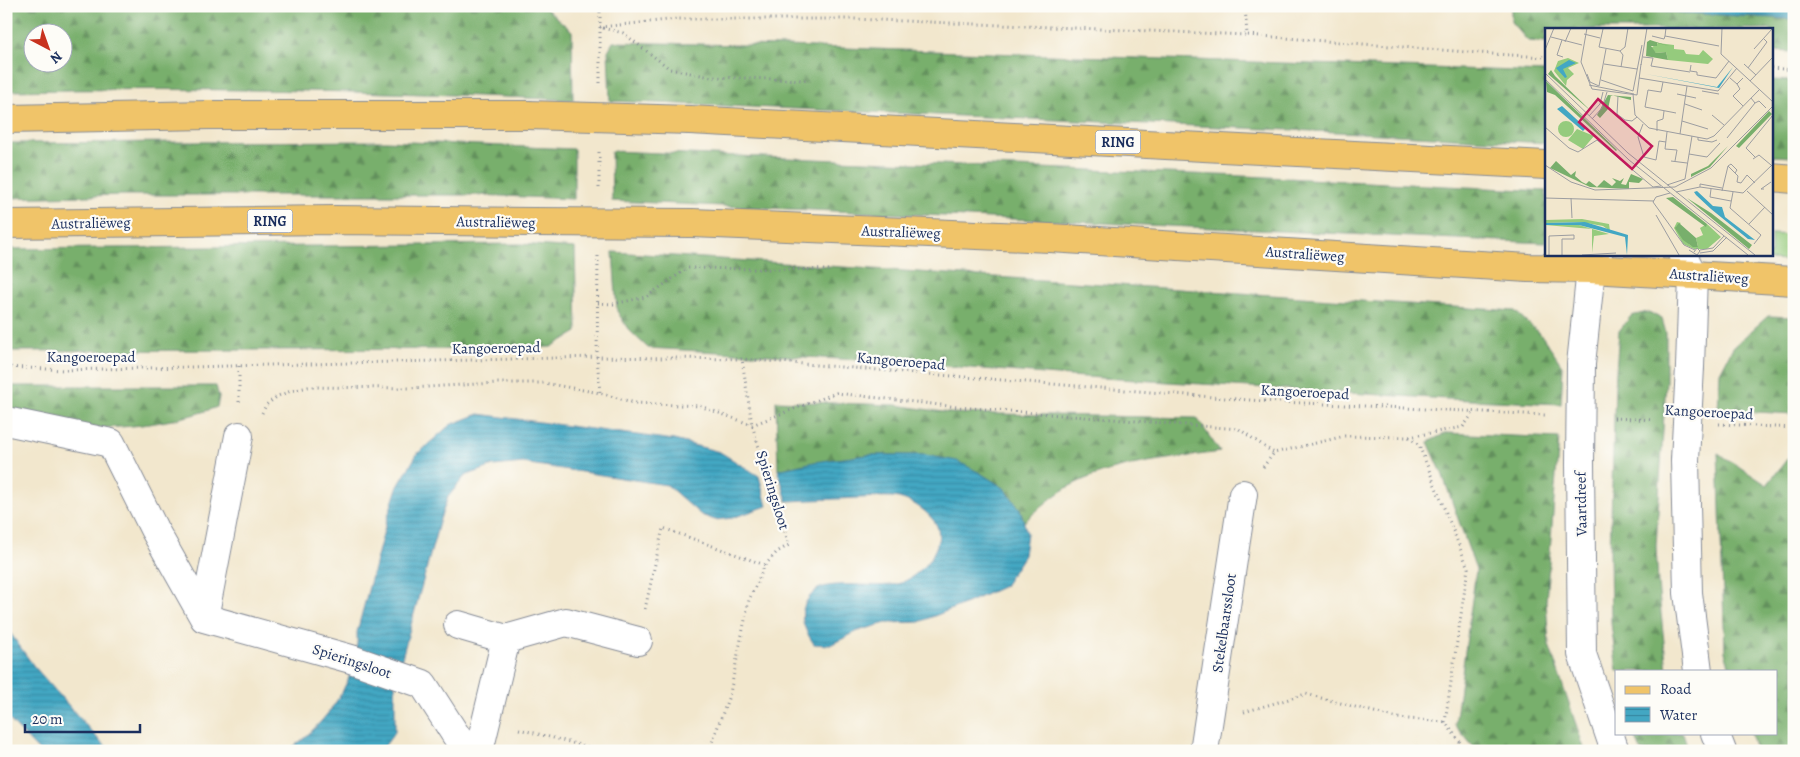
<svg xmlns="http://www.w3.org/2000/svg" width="1800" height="757" viewBox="0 0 1800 757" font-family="Alegreya,serif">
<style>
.grass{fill:#95cb7d;stroke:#587d6e}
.forest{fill:url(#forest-firs);stroke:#4a6f65;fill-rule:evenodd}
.water{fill:url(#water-rules);stroke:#2f6b90}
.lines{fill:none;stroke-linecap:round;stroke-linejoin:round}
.minor-casing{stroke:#868b96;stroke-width:30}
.major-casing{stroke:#868b96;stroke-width:30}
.path{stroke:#868b96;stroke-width:3;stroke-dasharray:1 4;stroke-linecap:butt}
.minor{stroke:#fff;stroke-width:28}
.major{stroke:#f0c469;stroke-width:28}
.minor-bridge-casing{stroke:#868b96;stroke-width:30;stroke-linecap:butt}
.major-bridge-casing{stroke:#868b96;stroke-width:30;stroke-linecap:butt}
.minor-bridge{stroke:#fff;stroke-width:28}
.major-bridge{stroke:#f0c469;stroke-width:28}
.labels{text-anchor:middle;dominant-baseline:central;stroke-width:4.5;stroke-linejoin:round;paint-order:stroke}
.shield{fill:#fdfcf7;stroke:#5f6c8c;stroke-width:1}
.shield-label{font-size:14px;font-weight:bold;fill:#1b2f5e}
.street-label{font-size:15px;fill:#1b2f5e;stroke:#fdfcf7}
.inset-road{fill:none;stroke:#9c9da1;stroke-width:1}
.view{fill:#c2185b;fill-opacity:0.15;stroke:#c2185b;stroke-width:2.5}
.inset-edge{fill:none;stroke:#1b2f5e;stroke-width:2.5}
</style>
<defs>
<pattern id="forest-firs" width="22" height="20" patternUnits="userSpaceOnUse" patternTransform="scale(1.25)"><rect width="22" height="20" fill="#78af6c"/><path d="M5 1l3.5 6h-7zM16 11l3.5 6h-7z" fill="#628f5c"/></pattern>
<pattern id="water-rules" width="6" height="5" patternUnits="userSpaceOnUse" patternTransform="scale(1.25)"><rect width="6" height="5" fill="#43a7c3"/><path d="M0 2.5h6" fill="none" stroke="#3788a2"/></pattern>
</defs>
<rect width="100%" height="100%" fill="#fdfcf7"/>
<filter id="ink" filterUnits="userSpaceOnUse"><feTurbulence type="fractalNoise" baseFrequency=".02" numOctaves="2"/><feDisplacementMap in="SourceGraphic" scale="10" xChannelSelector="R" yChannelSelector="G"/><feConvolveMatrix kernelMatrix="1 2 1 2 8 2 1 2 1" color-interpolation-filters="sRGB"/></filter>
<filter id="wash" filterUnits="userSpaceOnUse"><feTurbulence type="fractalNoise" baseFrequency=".0096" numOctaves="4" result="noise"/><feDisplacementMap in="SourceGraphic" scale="20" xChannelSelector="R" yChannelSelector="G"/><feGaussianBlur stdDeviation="1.12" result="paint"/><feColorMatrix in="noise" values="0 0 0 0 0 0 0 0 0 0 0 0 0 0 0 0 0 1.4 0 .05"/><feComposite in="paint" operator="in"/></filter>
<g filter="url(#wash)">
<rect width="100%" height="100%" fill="#f2e7cd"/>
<path class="grass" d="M1771,234l23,1v26l-33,-1 -36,-6h46z"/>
<path class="forest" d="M6,6h537l29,25 1,69c-189,-9 -378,-13 -567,-9zM32,32h30v30h-30z
M1511,6h54l229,13v33l-23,-1v-22h-225v13l-18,-1 -17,-19z
M613,42l172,4 761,26v71l-186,-10 -750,-32 -2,-50z
M1771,80l23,1v76l-23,-1z
M386,141l188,8v50l-97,-4h-353l-118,3v-55z
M611,151l656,26 279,14v52l-934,-42z
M521,244l54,4 2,84 -26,15 -69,2 -476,2v-102z
M613,252l902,59 27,25 21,31 -2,37 -113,-5 -379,-23 -160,-13 -261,-15 -20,-19 -11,-18z
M1648,312l14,7 4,14v48l-10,165 2,38 9,87h-50l-6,-48 -1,-72 5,-166 4,-54 12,-15z
M1768,316l26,1v97l-76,-4 2,-38 13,-25z
M6,386h210l3,11 -2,10c-46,17 -97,23 -145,20 -22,-1 -44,-6 -66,-9z
M776,401l120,4 54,8 247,5 23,34c-48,7 -100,10 -144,31 -20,9 -36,25 -52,39l-4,-13 -16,-21 -24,-15 -55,-18h-57l-53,7 -37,8z
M1446,433l113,5 -13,163 3,44 36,106h-108l-22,-26 21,-155 -34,-97 -14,-31z
M1718,453l49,32 24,-31h3v297h-38l-5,-18h25v-62h-45l-6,-19z
M1634,733h49l6,18h-48z"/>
<path class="water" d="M1565,6h229v13z
M479,414l195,26 46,12 39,24 8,30 -35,12 -17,2 -14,-5 -34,-30 -144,-22 -30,3 -28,10 -17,21 -8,22 -45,164v49l-14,19h-94c38,-25 73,-72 70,-119l30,-113 10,-31 20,-34 33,-29z
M868,455h57l32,6 23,12 24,15 16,21 7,24 -3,22 -20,31 -37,17 -48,19 -33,1 -28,8 -28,14 -16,-1c-13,-19 -18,-35 1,-53 14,-12 63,-2 82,-7 22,-5 54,-42 37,-63 -10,-13 -25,-22 -41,-24 -11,-1 -23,1 -34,1 -24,1 -48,2 -72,3l-9,-31 37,-8z
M6,627l27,38 66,75 12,11h-72l-33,-35z"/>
</g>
<g filter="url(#ink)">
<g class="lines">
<g class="minor-casing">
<path id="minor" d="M1682,254l11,21 -3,92
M1581,364l10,-95 7,-15
M6,421l105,22 43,86 50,89 147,41 72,25 43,67
M1685,460l3,133 10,78
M1580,463l2,191 33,97
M204,618l35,-182
M458,625l48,14 -27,112
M506,639l60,-17 72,19
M1715,733l7,18
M1204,751l39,-257"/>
</g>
<g class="major-casing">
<path id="major" d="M6,119l203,-4h319
M690,120l856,45
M1771,177l23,2
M692,223l358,15 478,30 63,1 203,12
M6,224l329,-4 199,2"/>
</g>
<path class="path" d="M1245,6l2,29 246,19 53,3
M600,27l78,-8h176l393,16
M603,28l20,5 47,36 41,8 95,3
M1771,68l23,2
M600,83v-77
M599,188v-37
M598,256l-1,101 3,36
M598,303l15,1 33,-7 42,-29 141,2
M239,366v37
M6,367l58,3 533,-13 145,2 520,42 284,14
M262,413l4,-8 12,-9 13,-5 17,-4 102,1 86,-5h48l56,10 35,10 65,3 52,19 84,-32 122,14 281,22 35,24
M1614,418l39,2
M1719,424l75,4
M1409,437l10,8 49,123 -23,154 22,29
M1263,467l11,-14 71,-17 64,1 54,-10 11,-15
M645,609l18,-81 102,37
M1244,712l62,-18 91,24 48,4
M519,729l84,22
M709,751l21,-58 19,-93 16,-35 12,-13 12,-7 -37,-120 -10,-66"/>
<use href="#minor" class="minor"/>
<use href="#major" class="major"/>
<g class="minor-bridge-casing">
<path id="minor-bridge" d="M1685,460l5,-93
M1580,463l1,-99"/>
</g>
<g class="major-bridge-casing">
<path id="major-bridge" d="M528,115l162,5
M534,222l158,1"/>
</g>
<use href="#minor-bridge" class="minor-bridge"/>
<use href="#major-bridge" class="major-bridge"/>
</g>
</g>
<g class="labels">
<g class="shield">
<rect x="1095.5" y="130.5" width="45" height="23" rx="4"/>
<rect x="247.5" y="209.5" width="45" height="23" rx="4"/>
</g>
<g class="shield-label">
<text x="1118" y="142">RING</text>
<text x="270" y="221">RING</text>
</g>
<g class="street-label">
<text transform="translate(496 222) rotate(1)">Australiëweg</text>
<text transform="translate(91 223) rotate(-1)">Australiëweg</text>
<text transform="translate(901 232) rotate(2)">Australiëweg</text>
<text transform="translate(1305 254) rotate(4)">Australiëweg</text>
<text transform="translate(1709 276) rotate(4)">Australiëweg</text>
<text transform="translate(496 348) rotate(-1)">Kangoeroepad</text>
<text x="91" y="357">Kangoeroepad</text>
<text transform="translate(901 361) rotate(5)">Kangoeroepad</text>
<text transform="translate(1305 392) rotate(3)">Kangoeroepad</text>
<text transform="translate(1709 412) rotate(3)">Kangoeroepad</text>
<text transform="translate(773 490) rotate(73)">Spieringsloot</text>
<text transform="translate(1581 504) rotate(-91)">Vaartdreef</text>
<text transform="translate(1224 623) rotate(-82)">Stekelbaarssloot</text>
<text transform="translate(352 661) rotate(18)">Spieringsloot</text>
</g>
</g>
<g transform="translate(1545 28)">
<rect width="228" height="228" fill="#f2e7cd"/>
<path d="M113,15l16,2v4l10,1 2,4 13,1 4,-5 10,9 -5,5 -40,-4 -2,-8 -10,1 -5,-5zM23,30l11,5 -11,5 6,6 -7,6 -1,6 -12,-15 4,-10zM13 101a8 8 0 1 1 16 0a8 8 0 1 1-16 0ZM32,101l17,7 -11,13 -15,-9zM37,191l27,5 1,7 -7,-5 -22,-4 -36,1v-3zM132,194l4,1 -5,4 14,18 8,2 -2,-9 7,-3 -3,-7 7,-4 14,13 -14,12h-13l-11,-5 -9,-16zM0,197h34l30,9 -15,2 -2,17v-24z" fill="#95cb7d"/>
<path d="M105,12l19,6 -12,-3v3h-6l5,7 10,-1 2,8 -22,-4 1,-14zM6,42l4,6 37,36 -44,-38zM1,53l71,69 -1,1 -61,-56 -8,-3zM63,67l23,2v3l-20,-5 -3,14 -8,9 -3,-3zM224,83l3,3 -4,4 -29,30 -3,-2zM183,118l-18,21 -19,10v-3l17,-8zM11,133l15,14 5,-4 -1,5 7,6 4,2 3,-3 8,6 7,-7 8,6 4,-4 -4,-4 8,3 4,-3 -3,6 5,1 5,-11 12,5 -4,4 -10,-1v7l-39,-2 -40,-19zM128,169l34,27 -1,3 -40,-29zM142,170l24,15 41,32 -3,4zM134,195l17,15 2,9h-5l-10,-7 -8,-12z" fill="#78af6c"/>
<path d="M24,32l7,3 -13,6 4,8 -2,1 -9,-10zM188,39l-14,21 -73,-14 71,13zM17,78l24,22 -3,3 -26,-22zM152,163l16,15 9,1 3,10 30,23 -7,-1 -37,-30 -15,-14 -2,-3zM40,194l43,13 -1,20 -2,-18 -46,-12h-34v-2z" fill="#43a7c3"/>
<path class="inset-road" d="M42,0l-6,34 11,27 45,6 4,-31M121,0l-1,8 54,10M177,0l-1,26 52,48M58,1l-4,18 21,4M39,6l16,4M107,8l12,3 1,-3M6,9l31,8M17,12l-5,15 6,2M20,14l6,-14M209,21l18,-20M0,22l9,-22M98,29l10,1 -2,8 39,6M59,36l33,5M199,36l12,11M96,37l6,-37M146,37l-1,6 7,1v3l19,3 13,-17M76,39l2,-12 -3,-4 5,-4 3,-19M203,40l19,-26 -3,-3M0,45l83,80 127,102M42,46l3,8 9,4 7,-37M94,50l79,13 19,-23M185,50l7,6 6,-6M0,51l84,81 119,95M56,52l32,11 9,-46M205,53l23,-24M118,54l-2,10 -13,-2 -3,17 31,6M192,56l3,5 -7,7 10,10M44,57l45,9M157,63l17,3M88,66l2,21 14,13 58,11 7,-3 45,-46M132,66l19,4M73,68l-1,18 8,6 7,1 5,-4M206,70l4,5 4,-2 7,7M140,76l17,6M167,87l12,10M44,88l11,-12 3,-12M47,91l10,-11 5,-16M137,93l26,8M98,96l-5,13 6,20 12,3 3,-19 7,1M0,99l24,21 9,4 19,-12 56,47 8,-1M112,103v-10l6,-2 1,-8M122,104l-2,17 12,1 -2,11M135,106l7,-48M153,109v3l14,2 5,-2M182,110l28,-35M144,126l18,3 13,-14M210,129l-9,-9 27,-33M208,131l6,-4 12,10M126,133l16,2M0,137l26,17 24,8 80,-3 36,-19 62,-62M183,138l3,-2 6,6 -2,3M122,157l18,-6 7,-43M155,159v-3l22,4M166,161l-1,8 21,4M219,161h-3l10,-7M177,163l6,-25 10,10 -1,6 4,1 6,-8 8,8M202,163l26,24M131,164l24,-5 43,6 30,-29M188,164l-3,16 31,27 -7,9M125,165l-14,4 -3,5 31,43 11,5M0,170l109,3M26,170l1,20M111,187l23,40M204,196l16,-17M17,211v16M144,222l8,5 3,-4 -3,-3 -3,4M155,222l13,-2 11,-12M155,225l13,-2 14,-14M4,227v-19l25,-1v4h-12M37,227l34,-2"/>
<path class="view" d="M53,71l54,47 -20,23 -53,-47z"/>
<rect width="228" height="228" class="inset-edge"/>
</g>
<rect width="1800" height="757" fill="none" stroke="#fdfcf7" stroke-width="25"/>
<rect x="1615" y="670" width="162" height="65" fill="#fdfcf7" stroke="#a3aaba"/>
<rect x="1625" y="686" width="25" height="8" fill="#f0c469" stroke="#a3aaba"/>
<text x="1660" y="694" font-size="15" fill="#1b2f5e">Road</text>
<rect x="1625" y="707" width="25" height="15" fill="url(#water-rules)" stroke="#a3aaba"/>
<text x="1660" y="720" font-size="15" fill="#1b2f5e">Water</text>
<g transform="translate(48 48) rotate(139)"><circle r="24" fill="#fdfcf7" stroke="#a3aaba"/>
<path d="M0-4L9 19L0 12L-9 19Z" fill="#c8321e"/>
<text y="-8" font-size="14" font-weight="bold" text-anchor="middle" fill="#1b2f5e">N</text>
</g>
<path d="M25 724v8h115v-8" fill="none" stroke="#1b2f5e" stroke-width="2.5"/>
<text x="32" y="724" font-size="15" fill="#1b2f5e" stroke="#fdfcf7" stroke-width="4" paint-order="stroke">20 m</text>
</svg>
